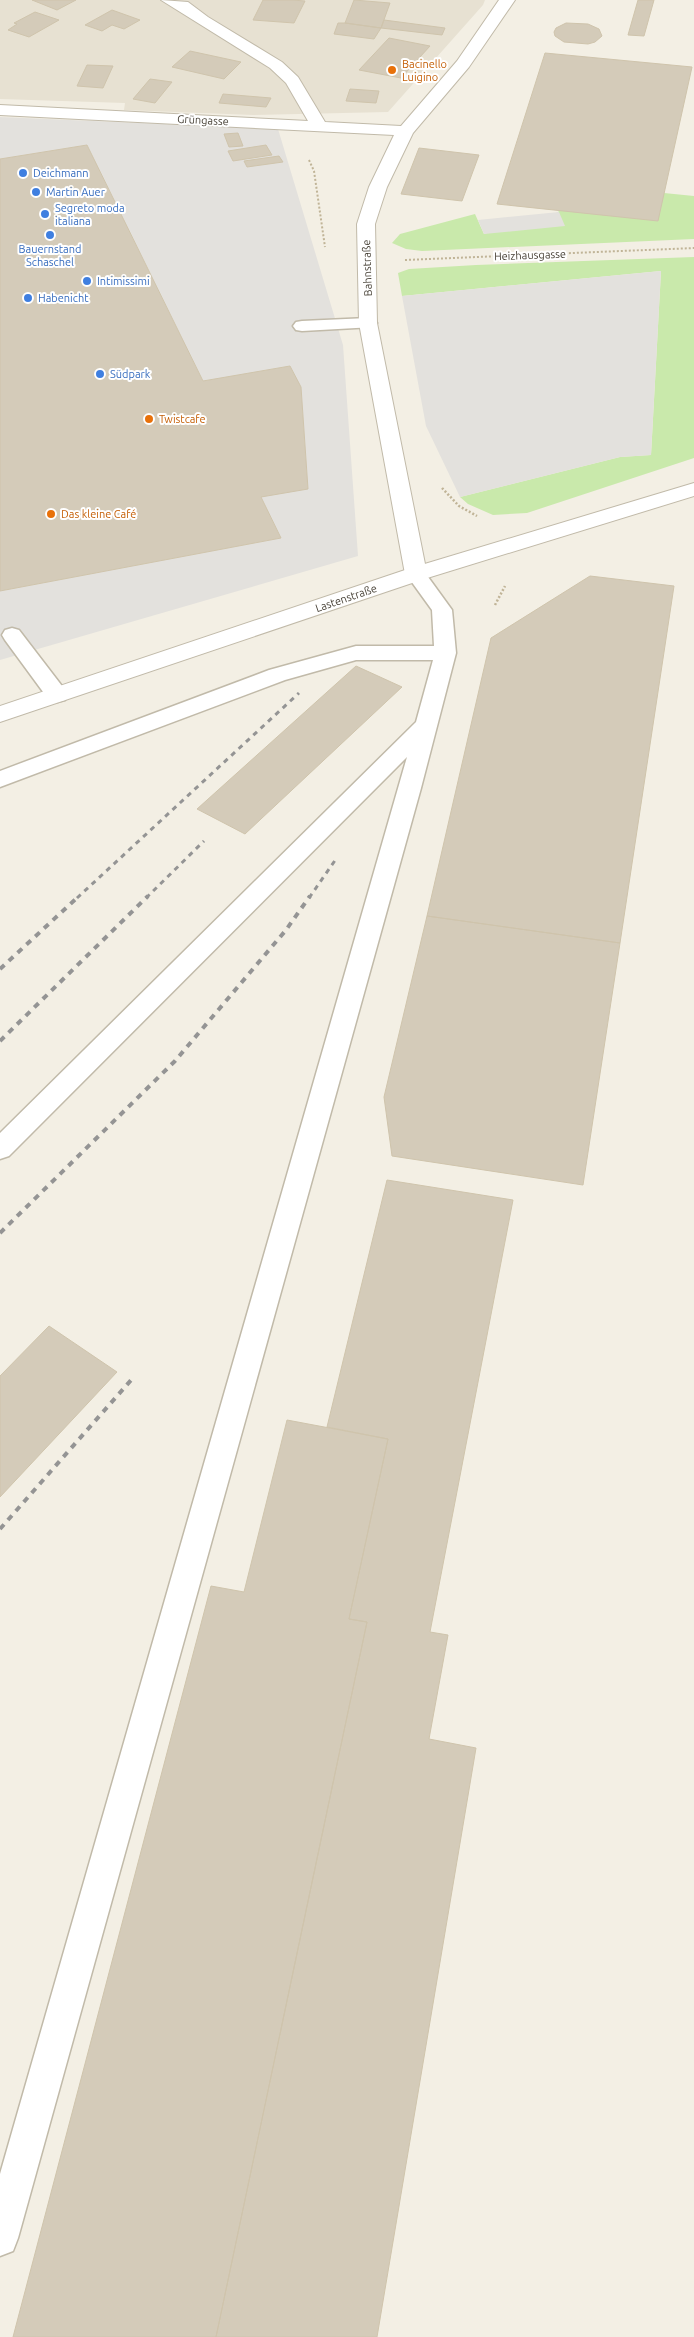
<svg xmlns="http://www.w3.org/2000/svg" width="694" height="2337" viewBox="0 0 694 2337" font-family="Ubuntu,sans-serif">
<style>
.residential{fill:#e7e1d2}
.green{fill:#c9e9ab}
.parking{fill:#e3e1dd}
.building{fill:#d4cbb9;stroke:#cfc4ac}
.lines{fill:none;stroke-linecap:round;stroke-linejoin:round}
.service-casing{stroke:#c1baa9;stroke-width:3}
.minor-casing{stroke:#c1baa9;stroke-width:2}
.tertiary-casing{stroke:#c1baa9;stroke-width:2}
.path-far1{stroke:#c0b497;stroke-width:2;stroke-dasharray:2 2;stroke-linecap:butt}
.path{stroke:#c0b497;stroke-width:2.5;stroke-dasharray:2 2;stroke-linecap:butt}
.service{fill:#fff;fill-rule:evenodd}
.minor{fill:#fff;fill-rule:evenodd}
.tertiary{fill:#fff;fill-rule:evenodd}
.rail-far1{stroke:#949494;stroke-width:3;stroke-dasharray:5 5;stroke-linecap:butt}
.rail{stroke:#949494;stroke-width:4;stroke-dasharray:6 6;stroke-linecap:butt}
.food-dot{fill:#e8710a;stroke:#fff;stroke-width:2}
.shop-dot{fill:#3f7fe0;stroke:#fff;stroke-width:2}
.labels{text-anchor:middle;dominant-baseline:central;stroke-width:4;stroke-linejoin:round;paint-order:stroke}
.far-food-label{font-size:11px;fill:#c56008;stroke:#fff;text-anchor:start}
.far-street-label{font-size:11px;fill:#453f34;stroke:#fff}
.far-shop-label{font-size:11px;fill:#366cbe;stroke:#fff;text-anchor:start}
</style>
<rect width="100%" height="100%" fill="#f3efe4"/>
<path class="residential" d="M0,0h485l-2,5 -95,107 -135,3 -129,-5 1,-7 -125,-4z"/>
<path class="green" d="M664,193l30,3v43l-272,12 -16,-2 -14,-6 8,-9 75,-20 9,20 75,-22 -2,-2z
M694,257v201l-167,55 -34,2 -25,-11 -8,-7 160,-40 31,-2 10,-184 -259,25 -4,-23 11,-4 67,-4z"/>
<path class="parking" d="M0,117l278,12 65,216 15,211 -358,104v-69l281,-53 -20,-41 47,-9 -7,-101 -11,-21 -87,15 -116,-236 -87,14z
M559,212l6,14 -81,8 -6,-14z
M661,271l-10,184 -31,2 -160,40 -34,-71 -24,-130z"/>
<path class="building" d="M32,0h44l-19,10z
M263,0h29l13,1 -11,22 -41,-3z
M354,0l36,3 -9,25 -36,-5z
M638,0h16l-10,36 -16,-1z
M112,10l28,10 -16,9 -12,-4 -10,6 -17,-6z
M35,12l24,8 -30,17 -21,-7 9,-6 -3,-1z
M384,20l61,8 -3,7 -61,-7z
M338,23h7l36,5 -7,11 -40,-5z
M566,23l22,1 11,5 3,7 -7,6 -7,2 -24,-2 -9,-6 -1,-4 2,-4z
M389,38l41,8 -29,32 -42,-8z
M190,51l51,11 -17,17 -52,-12z
M545,53l147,14 -34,154 -161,-17z
M87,65l26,1 -10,22 -26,-2z
M150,79l22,3 -17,21 -22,-4z
M350,89l29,2 -3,12 -30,-2z
M223,94l48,4 -5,9 -47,-4z
M238,133l5,13 -14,1 -5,-13z
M87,145l116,236 87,-15 11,21 7,102 -47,8 20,41 -281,53v-432z
M266,145l6,10 -39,6 -5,-10z
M419,148l60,7 -17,46 -61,-7z
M279,156l4,6 -36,5 -3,-6z
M590,576l84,10 -54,357 -193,-27 64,-278z
M356,666l46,21 -157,147 -48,-25z
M427,916l193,27 -37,242 -191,-29 -8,-59z
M387,1180l126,20 -83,432 18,3 -19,104 47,9 -99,589h-161l151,-715 -18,-3 39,-180 -61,-12z
M49,1326l68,46 -117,125v-121z
M287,1420l101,19 -39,180 18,3 -151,715h-203l198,-751 33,6z"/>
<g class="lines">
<g class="service-casing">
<path id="service" d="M368,318l6,1 3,4 -3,4 -72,4 -6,-1 -3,-4 3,-4 6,-1z
M416,568l7,2 29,40 4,43 -35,135 -403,1450 -5,13 -13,5v-82l407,-1417 -398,399 -9,3v-26l416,-411 17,-62h-77l-71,20 -285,107v-16l269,-101 87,-24h78l-2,-36 -26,-36 3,-4z
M12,628l7,2 46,60 3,5 -3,5 -8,2 -8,-2 -44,-60 -3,-5 3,-5z"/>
</g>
<g class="minor-casing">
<path id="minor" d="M161,0l27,2 20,15 74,45 16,15 27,45 76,4 56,-65 42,-61h16l-46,67 -56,66 -26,54 -12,37 2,99 50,251 -3,5 -8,2 -8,-2 -3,-5 -46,-251 -2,-99 12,-37 25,-52 -394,-20v-10l308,16 -22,-38 -16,-15z"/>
</g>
<g class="tertiary-casing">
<path id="tertiary" d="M694,483v13l-270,83 -424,143v-16l408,-137z"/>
</g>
<path class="path-far1" d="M309,160l5,11 11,76
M405,260l289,-12"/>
<path class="path" d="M442,488l17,18 18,10
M495,605l10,-19"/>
<use href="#service" class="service"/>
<use href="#minor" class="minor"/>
<use href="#tertiary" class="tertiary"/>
<path class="rail-far1" d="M77,898l222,-205
M146,898l58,-57
M309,898l27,-39"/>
<path class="rail" d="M0,969l79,-73
M0,1041l148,-145
M0,1233l175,-172 111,-131 24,-34
M0,1529l132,-150"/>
</g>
<g class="food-dot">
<circle cx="392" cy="70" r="5"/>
<circle cx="149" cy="419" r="5"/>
<circle cx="51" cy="514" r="5"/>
</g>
<g class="shop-dot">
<circle cx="23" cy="173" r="5"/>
<circle cx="36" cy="192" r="5"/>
<circle cx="45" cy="214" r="5"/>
<circle cx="50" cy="235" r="5"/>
<circle cx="87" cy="281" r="5"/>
<circle cx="28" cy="298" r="5"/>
<circle cx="100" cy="374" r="5"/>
</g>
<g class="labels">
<g class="far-food-label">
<text x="402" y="64">Bacinello<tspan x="402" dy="13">Luigino</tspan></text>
<text x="159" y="419">Twistcafe</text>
<text x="61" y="514">Das kleine Café</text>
</g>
<g class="far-street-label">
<text transform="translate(203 120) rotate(3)">Grüngasse</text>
<text transform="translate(530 255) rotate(-2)">Heizhausgasse</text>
<text transform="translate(367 268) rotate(-92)">Bahnstraße</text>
<text transform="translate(346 598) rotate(-19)">Lastenstraße</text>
</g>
<g class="far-shop-label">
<text x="33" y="173">Deichmann</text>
<text x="46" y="192">Martin Auer</text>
<text x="55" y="208">Segreto moda<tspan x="55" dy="13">italiana</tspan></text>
<text x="50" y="249" text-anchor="middle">Bauernstand<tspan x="50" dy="13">Schaschel</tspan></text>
<text x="97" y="281">Intimissimi</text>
<text x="38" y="298">Habenicht</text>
<text x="110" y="374">Südpark</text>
</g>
</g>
</svg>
